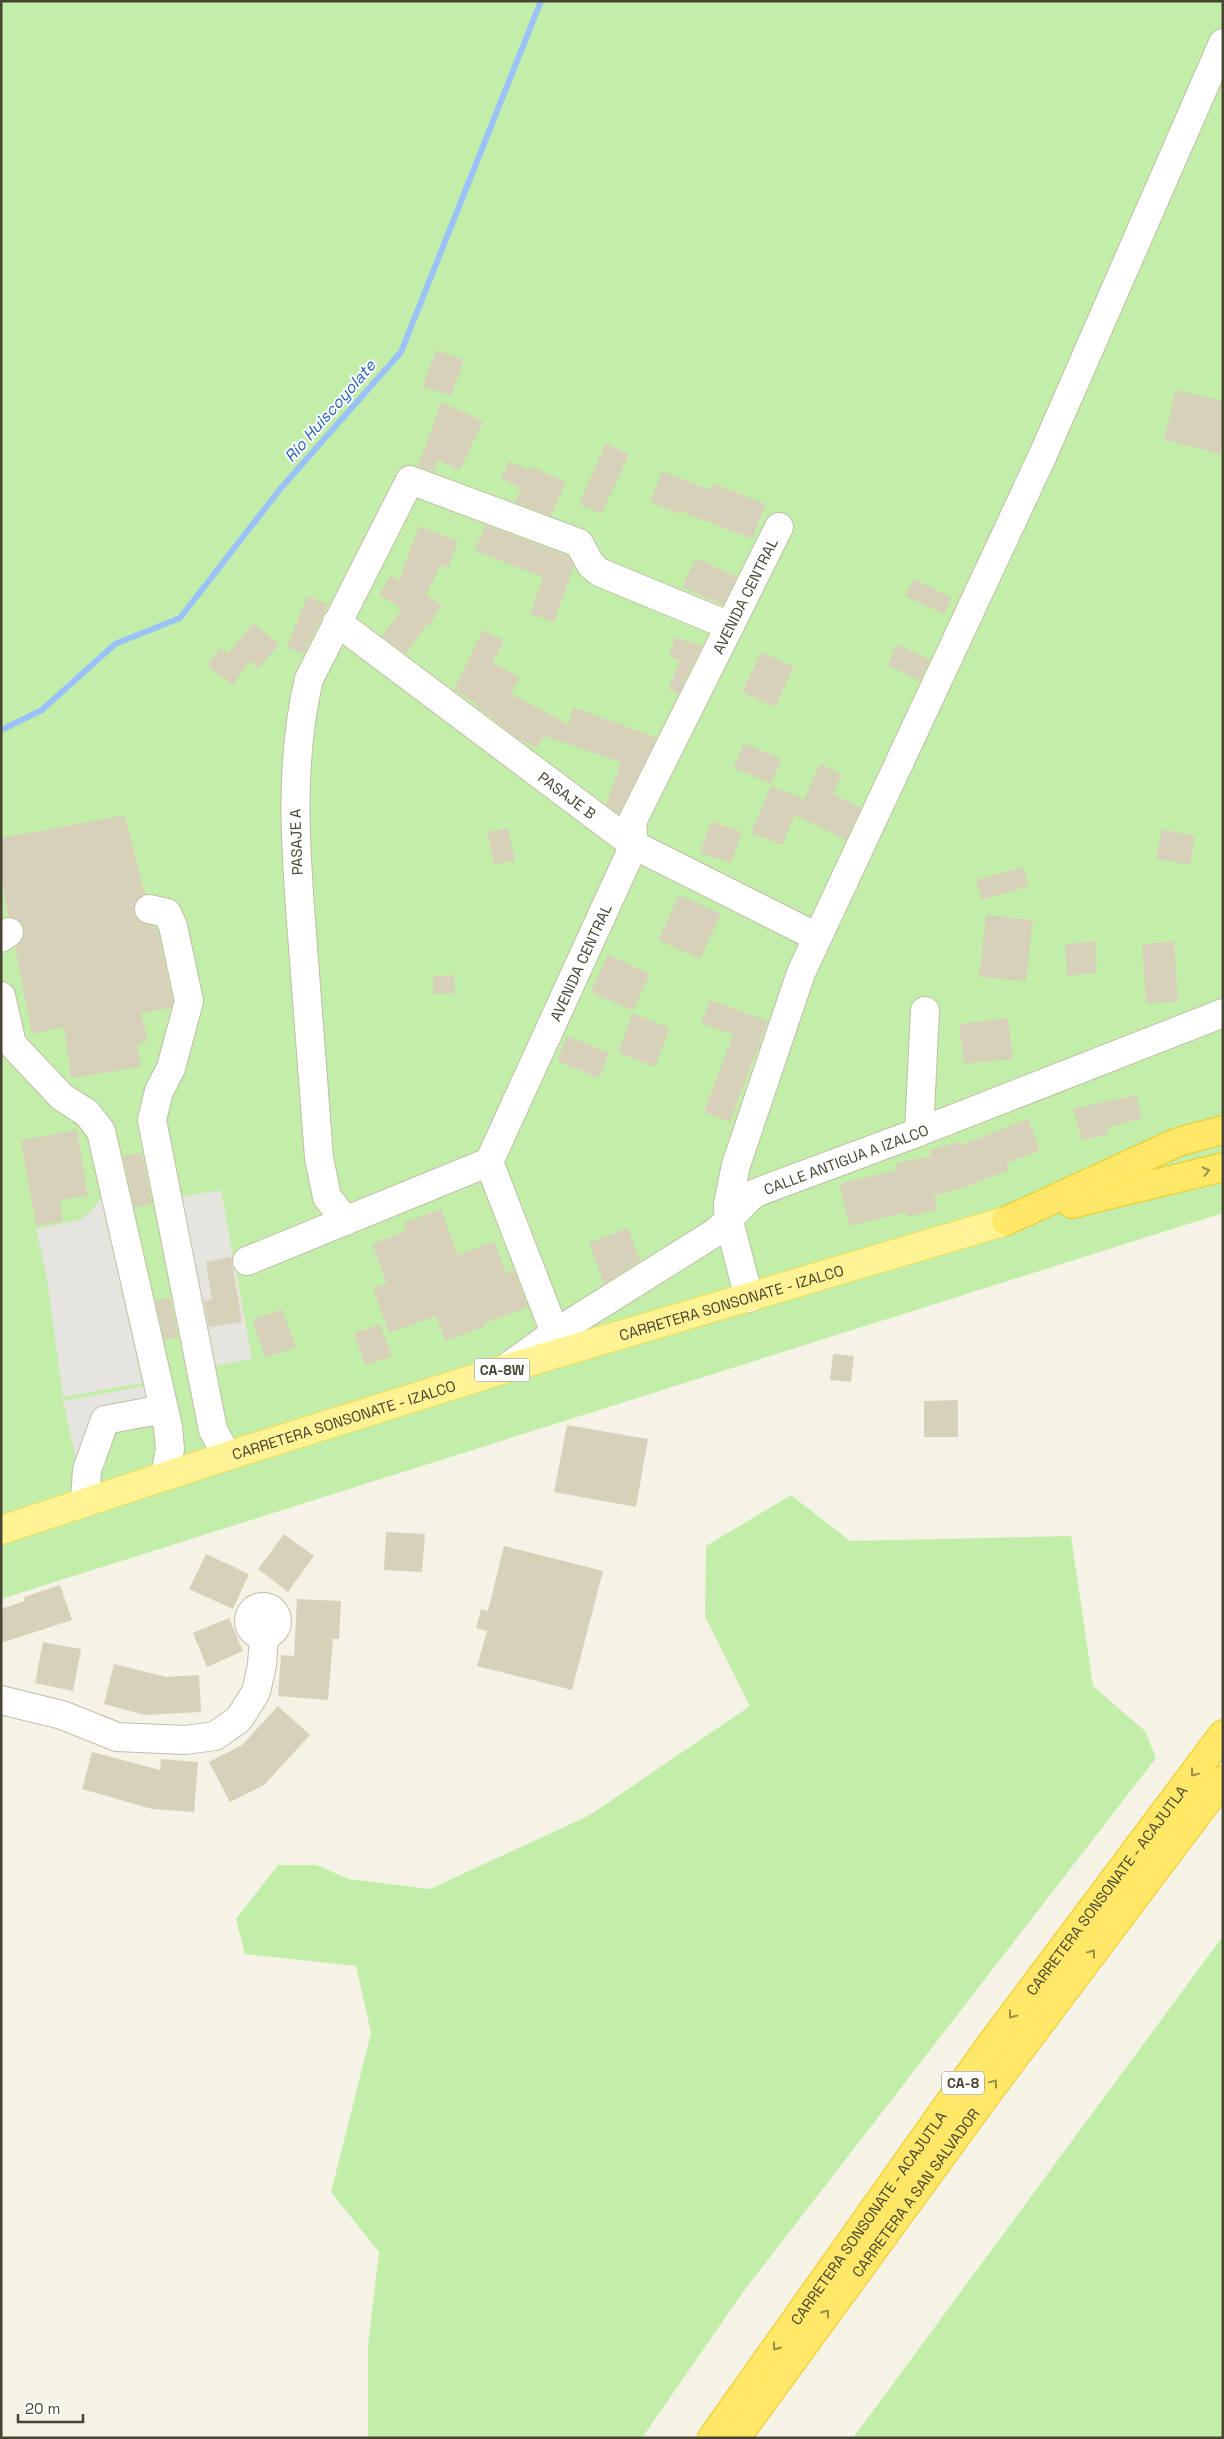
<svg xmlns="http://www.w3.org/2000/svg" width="1224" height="2439" viewBox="0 0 1224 2439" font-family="'Space Grotesk',sans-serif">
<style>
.green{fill:#c3eeaa}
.parking{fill:#e5e4de}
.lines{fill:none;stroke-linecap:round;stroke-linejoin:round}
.stream{stroke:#9bc2f8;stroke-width:6}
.building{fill:#d8d1ba}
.minor-casing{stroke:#c1bda7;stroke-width:30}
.major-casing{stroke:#f1de58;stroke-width:30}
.highway-casing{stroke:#efc826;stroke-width:30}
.minor{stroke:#fff;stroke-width:28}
.major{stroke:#fff395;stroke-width:28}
.highway{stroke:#ffe767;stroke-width:28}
.oneway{stroke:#9a8d4b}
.labels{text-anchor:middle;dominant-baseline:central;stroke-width:4;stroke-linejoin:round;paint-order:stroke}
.shield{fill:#fff;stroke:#7f7c71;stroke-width:1}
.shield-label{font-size:14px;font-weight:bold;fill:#484434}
.street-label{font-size:15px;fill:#484434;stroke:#fff}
.water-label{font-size:16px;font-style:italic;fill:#2161c1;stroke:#fff}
</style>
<rect width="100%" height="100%" fill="#f5f3e6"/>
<path class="green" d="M1,1h1222v1212l-1222,386z
M791,1495l59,46 221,-5 22,150 52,45 11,27 -413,534 -101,146h-274v-92l11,-94 -48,-60 40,-159 -15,-67 -111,-12 -9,-35 42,-54h38l33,14 81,10 160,-74 160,-109 -45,-90 1,-70z
M1223,1936v502h-370z"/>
<path class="parking" d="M221,1190l31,169 -45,8 -27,-170z
M104,1194l38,189 -79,14 -17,-124 -10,-44 44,-9 14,-12z
M145,1386l4,23 -46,9 -24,54 -16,-71z"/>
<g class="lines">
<path class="stream" d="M1,730l41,-20 73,-66 65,-26 101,-130 120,-136 140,-351"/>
</g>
<path class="building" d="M436,350l28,10 -13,36 -28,-10z
M1176,390l47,11v43l-3,10 -56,-14z
M441,402l42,19 -23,49 -22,-10 -4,12 -16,-6z
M606,443l23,11 -27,60 -23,-10z
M509,461l20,9 2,-4 35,16 -15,34 -36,-14 6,-14 -20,-9z
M662,471l49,19 2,-7 53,21 -14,35 -72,-28 -1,3 -29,-12z
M485,525l83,31 6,10 -20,56 -24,-8 13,-37 -68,-26z
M419,526l39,15 -10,27 -7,-3 -15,30 16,10 -13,21 -2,-2 -21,30 -24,-18 20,-27 -23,-14 12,-20 8,5z
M696,558l41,19 -14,28 -41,-18z
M914,579l38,19 -8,16 -39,-18z
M307,596l21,8 -24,50 -17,-7z
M253,623l26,21 -20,24 -9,-7 -17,24 -26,-19 13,-18 8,6z
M483,630l21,10 -11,23 27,14 -9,17 57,30 5,-17 84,31 -38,76 -13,-9 15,-43 -77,-26 -7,12 -20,-10 -41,-32 1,-2 -23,-14z
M675,637l27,9 -23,47 -11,-4 12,-29 -11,-3z
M897,644l33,16 -10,21 -33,-16z
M761,652l33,15 -19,40 -33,-15z
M744,743l37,16 -10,25 -38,-16z
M820,764l22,10 -9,20 28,14 -15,32 -51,-25 -13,30 -31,-12 20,-47 33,13z
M125,815l20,79 -8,5 -3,7v7l5,8 18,7 1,3 15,70 -2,7 -30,5 7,28 -11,3 4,23 -70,11 -7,-51 -32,7 -17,-87 8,-8 1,-9 -3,-8 -12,-5 -8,-39v-40z
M711,821l31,11 -11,31 -31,-10z
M508,828l7,33 -21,4 -7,-33z
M1162,829l33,7 -5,29 -34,-6z
M1023,867l6,19 -47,14 -6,-20z
M679,895l42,19 -21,45 -42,-19z
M986,915l47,5 -7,61 -47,-4z
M1095,941l2,32 -30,3 -2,-32z
M1174,941l4,61 -32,2 -4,-60z
M608,955l42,19 -17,37 -42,-19z
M454,975l1,18 -22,1v-18z
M710,1000l58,21 -38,101 -26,-10 29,-77 -32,-12z
M633,1013l37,15 -15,39 -37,-15z
M1008,1018l5,41 -49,5 -5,-40z
M567,1036l42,17 -10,25 -42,-17z
M1136,1095l6,23 -35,10 1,6 -26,7 -9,-32z
M1028,1119l12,31 -33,13 2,7 -41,16 -34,10 3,14 -30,7 -1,-5 -56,14 -11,-42 58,-14 -1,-7 35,-7 -1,-6 30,-8 1,3z
M77,1130l11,66 -28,4 3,21 -27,5 -15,-86z
M142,1153l10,51 -18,4 -11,-52z
M441,1209l17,46 36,-14 13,33 7,-3 14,36 -45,17 1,3 -39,14 -9,-25 -47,17 -16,-45 14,-5 -15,-39 34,-13 -3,-8z
M628,1228l12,33 -36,23 -15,-41z
M231,1257l11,65 -33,5 -5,-26 8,-1 -6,-38z
M170,1297l8,40 -14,3 -9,-40z
M282,1309l14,38 -30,11 -14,-38z
M380,1324l12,32 -27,9 -11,-32z
M833,1354l21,2 -3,26 -21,-2z
M958,1400v37h-34v-36z
M567,1425l81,14 -12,68 -82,-15z
M386,1532l39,2 -3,38 -38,-2z
M284,1534l30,22 -26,36 -30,-23z
M504,1546l99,25 -31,119 -95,-24 10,-35 -11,-3 5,-19 7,2z
M206,1554l43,20 -16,35 -44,-20z
M60,1585l12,35 -71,23v-34l24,-8 -1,-4z
M297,1599l44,2 -2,38h-6l-5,61 -50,-4 3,-41 13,1z
M229,1618l14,33 -36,16 -14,-34z
M43,1642l38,7 -8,42 -38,-8z
M114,1664l52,13 33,-2 2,37 -56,3 -41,-11z
M278,1706l32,29 -46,50 -34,17 -21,-40 33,-17z
M92,1752l68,18 1,-11 37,3 -4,50 -42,-3 -70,-20z"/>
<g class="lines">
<g class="minor-casing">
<g id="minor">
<path id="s1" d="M337,622l297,223 183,92"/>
<path d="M149,909l18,4 6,13 16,75 -18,67 -12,23 -7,29 61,310 14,26"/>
<path d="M1,938l8,-6"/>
<path d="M1,996l11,48 50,53 25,16 14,18 67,296 2,22 -5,27"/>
<path d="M919,1132l6,-121"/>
<path d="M489,1162l66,171"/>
<path d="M346,1221l-19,-24 -8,-39c-5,-70 -11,-141 -16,-211 -7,-89 -15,-180 6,-268l101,-199 169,63 12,22 8,7 131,54"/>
<path id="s2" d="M247,1261l242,-99 145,-317 -2,-23 147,-295"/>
<path d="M749,1298l-20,-77 -1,-17 8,-39 65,-192 241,-516 181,-414"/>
<path id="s3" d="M509,1366l46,-33 161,-101c14,-12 24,-27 39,-39l164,-61 304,-119"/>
<path d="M85,1503l2,-33 18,-50 59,-11"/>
<circle cx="263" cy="1621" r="14"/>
<path d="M1,1700l61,15 55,22 68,3 30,-4 24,-17 17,-27 6,-27 2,-30"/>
</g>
</g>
<g class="major-casing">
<g id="major">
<path id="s4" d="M1,1530l226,-74 278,-87 501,-148"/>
</g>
</g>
<g class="highway-casing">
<g id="highway">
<path d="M1072,1204l151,-37"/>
<path d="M1006,1221l172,-79 45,-12"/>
<path id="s5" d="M712,2438l279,-394 232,-310"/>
<path id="s6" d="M736,2438l256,-351 231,-307"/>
</g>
</g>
<use href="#minor" class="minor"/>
<use href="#major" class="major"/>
<use href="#highway" class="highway"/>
</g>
<defs><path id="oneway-chevron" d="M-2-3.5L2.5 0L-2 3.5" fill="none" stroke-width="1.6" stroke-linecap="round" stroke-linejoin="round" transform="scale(1.25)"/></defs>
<g class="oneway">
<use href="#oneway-chevron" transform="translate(1206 1171) rotate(-14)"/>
<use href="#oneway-chevron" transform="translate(1194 1773) rotate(127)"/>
<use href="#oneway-chevron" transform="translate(1092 1953) rotate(-53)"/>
<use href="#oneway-chevron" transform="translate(1012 2015) rotate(127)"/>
<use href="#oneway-chevron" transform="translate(994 2083) rotate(-53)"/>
<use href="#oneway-chevron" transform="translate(826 2313) rotate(-54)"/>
<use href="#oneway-chevron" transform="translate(776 2347) rotate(125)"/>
</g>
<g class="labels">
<g class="shield">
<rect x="474.5" y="1358.5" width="55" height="23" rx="4"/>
<rect x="942" y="2071.5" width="42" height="23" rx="4"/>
</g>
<g class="shield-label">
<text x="502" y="1370">CA-8W</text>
<text x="963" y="2083">CA-8</text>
</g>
<g class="street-label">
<text stroke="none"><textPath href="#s2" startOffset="886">AVENIDA CENTRAL</textPath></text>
<text stroke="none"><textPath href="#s1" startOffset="288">PASAJE B</textPath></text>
<text transform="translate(296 842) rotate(-92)">PASAJE A</text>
<text stroke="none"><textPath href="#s2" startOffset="481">AVENIDA CENTRAL</textPath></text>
<text stroke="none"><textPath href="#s3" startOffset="399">CALLE ANTIGUA A IZALCO</textPath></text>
<text stroke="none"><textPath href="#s4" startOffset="765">CARRETERA SONSONATE - IZALCO</textPath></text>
<text stroke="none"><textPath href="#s4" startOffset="360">CARRETERA SONSONATE - IZALCO</textPath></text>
<text stroke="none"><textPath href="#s5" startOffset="675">CARRETERA SONSONATE - ACAJUTLA</textPath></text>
<text stroke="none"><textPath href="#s6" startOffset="304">CARRETERA A SAN SALVADOR</textPath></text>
<text stroke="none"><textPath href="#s5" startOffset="270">CARRETERA SONSONATE - ACAJUTLA</textPath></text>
</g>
<g class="water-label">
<text transform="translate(330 411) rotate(-49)">Río Huiscoyolate</text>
</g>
</g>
<rect width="1224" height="2439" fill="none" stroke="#484434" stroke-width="5"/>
<path d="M18 2414v8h65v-8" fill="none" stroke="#484434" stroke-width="2.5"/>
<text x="25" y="2414" font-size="15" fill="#484434" stroke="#ffffff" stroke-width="4" paint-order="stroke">20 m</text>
</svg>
